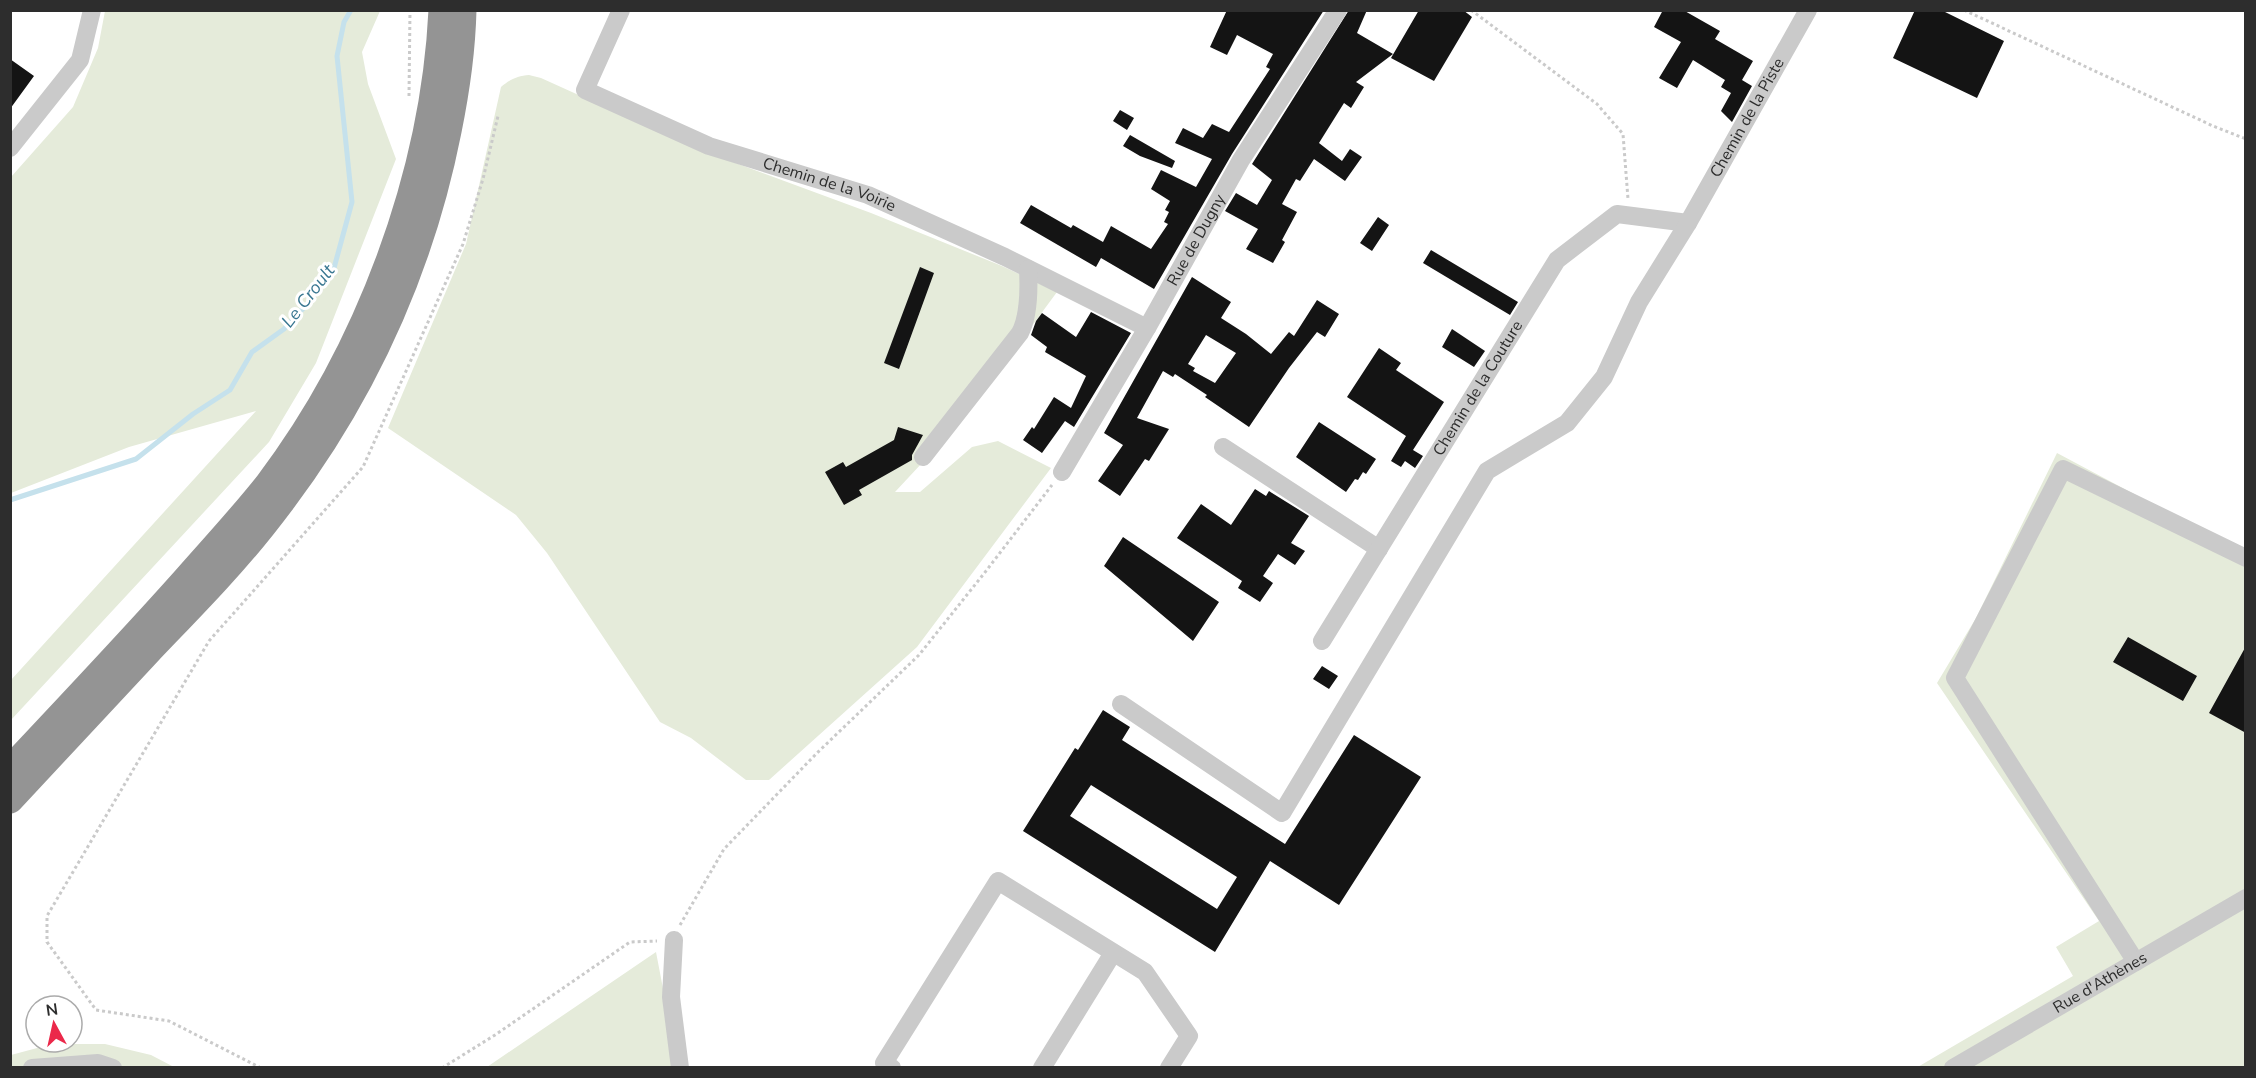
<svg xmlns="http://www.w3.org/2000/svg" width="2256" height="1078" viewBox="0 0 2256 1078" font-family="'Nunito Sans',sans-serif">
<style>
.green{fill:#e5ebda}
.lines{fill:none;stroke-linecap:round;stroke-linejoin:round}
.stream{stroke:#c5e1ec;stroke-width:5}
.building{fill:#141414;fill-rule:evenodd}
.path{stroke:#cacaca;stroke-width:3;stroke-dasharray:3 3;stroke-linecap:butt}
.minor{stroke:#cacaca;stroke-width:18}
.highway{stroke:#949494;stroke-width:27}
.labels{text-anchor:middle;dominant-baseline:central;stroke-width:6;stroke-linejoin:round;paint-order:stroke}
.street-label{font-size:16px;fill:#2d2d2d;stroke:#fff}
.water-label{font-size:18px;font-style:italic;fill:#397791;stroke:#fff}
</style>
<rect width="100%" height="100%" fill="#fff"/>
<path class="green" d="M105,11h275l-18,41 6,32 28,75 -80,204 -47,79 -258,278v-40l245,-269 -127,36 -118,46v-316l62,-70 25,-59z
M529,75l12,3 157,71 173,64 131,53 55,26 -94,127 -68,73h25l52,-45 26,-6 53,27 -134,179 -148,133h-23l-55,-42 -31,-16 -113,-169 -31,-38 -128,-87 78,-184 35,-157c9,-8 17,-11 28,-12z
M2057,453l188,100v514l-329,1 157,-92 -17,-29 43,-26 -162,-238 39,-65z
M656,952l22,115h-191z
M52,1044h53l46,11 23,12 -163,1v-13z"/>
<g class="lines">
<path class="stream" d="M10,500l126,-41 57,-45 37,-24 22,-38 32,-23 26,-28 24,-33 18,-66 -15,-146 7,-34 7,-12"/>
</g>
<path class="building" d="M1227,10h97l-92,144 -78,135 -53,-31 -5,9 -76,-44 11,-18 40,23 2,-3 30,17 8,-16 40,23 17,-25 -4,-2 5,-10 -4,-2 5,-9 -19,-12 10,-19 35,17 16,-28 -37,-16 8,-15 20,10 9,-14 17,8 41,-63 -4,-2 7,-13 -36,-19 -10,20 -17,-8z
M1349,10h18l-10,23 36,21 -37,28 8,5 -13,21 -7,-5 -25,40 23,18 8,-12 12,8 -17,24 -31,-22 -14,22 -4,-2 -14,25 15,8 -15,28 3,2 -12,21 -27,-14 12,-20 -33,-18 11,-18 21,12 15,-25 -20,-16z
M1419,10h44l9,7 -38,64 -43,-23z
M1663,10h20l37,21 -5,8 38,22 -11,19 10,6 -20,36 -11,-11 10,-18 -10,-6 4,-7 -32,-20 -16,28 -18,-10 22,-36 -27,-15z
M1915,10h26l63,31 -27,57 -84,-40z
M10,59l24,17 -24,33z
M1120,110l14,8 -7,12 -14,-9z
M1130,135l45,26 -3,7 -32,-12 -17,-10z
M1378,217l11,8 -17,26 -12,-8z
M1431,250l87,52 -8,13 -87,-52z
M920,267l14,6 -35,96 -15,-6z
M1192,277l39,25 -10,16 25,16 25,20 18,-22 5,4 23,-36 22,14 -14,23 -8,-5 -28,36 -40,59 -44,-30 2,-2 -32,-21 -2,3 -10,-6 -26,47 32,11 -20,32 -4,-2 -25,37 -22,-15 25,-36 -19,-12zM1206,335l30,18 -21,30 -22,-12 2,-3 -7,-4z
M1091,312l40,21 -57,94 -9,-6 -23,32 -19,-13 9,-13 2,2 20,-32 17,11 15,-32 -41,-24 2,-5 -16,-12 5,-14 6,-8 34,24z
M1452,329l33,22 -11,16 -32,-20z
M1379,348l22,15 -5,7 48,32 -31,48 10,6 -8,12 -10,-7 -4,6 -10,-6 15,-25 -59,-39z
M1319,422l57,37 -10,15 -3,-2 -5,8 -3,-1 -9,13 -50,-35z
M898,427l25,8 -11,20v5l-53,30 3,5 -18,10 -19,-33 18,-10 3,5 48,-27z
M1255,489l11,7 3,-5 40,25 -18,27 14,8 -10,14 -17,-11 -15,22 10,7 -13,19 -22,-14 4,-7 -65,-43 24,-34 30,21z
M1123,537l96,65 -26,39 -89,-75z
M2128,637l69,39 -14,25 -70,-39z
M2246,646v87l-37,-20z
M1322,666l16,10 -9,13 -16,-10z
M1103,710l27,17 -8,13 163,104 69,-109 67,42 -82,128 -69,-44 -55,91 -192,-121 52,-83 3,2zM1091,785l146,92 -20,32 -147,-93z"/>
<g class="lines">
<path class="path" d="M1471,10l126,94 26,30 5,65
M1964,10l249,116 33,13
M409,96l1,-86
M680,925l44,-76 93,-96 102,-98 67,-84 66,-86
M261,1068l-92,-47 -73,-11 -49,-68v-26l162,-275 154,-174 100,-223 20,-65 15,-63
M442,1068l53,-33 135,-93 27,-1"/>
<g class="minor">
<path id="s1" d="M621,10l-36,80 124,56 159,49 137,62 142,71"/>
<path d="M10,148l70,-88 12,-50"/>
<path d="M1223,447l156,102"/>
<path d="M923,457l97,-124c9,-17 9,-45 8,-64"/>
<path id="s2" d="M1062,472l85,-144 94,-168 97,-150"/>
<path id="s3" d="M1322,641l235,-381 60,-46 71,9"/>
<path id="s4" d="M1121,704l161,109 205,-342 80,-48 37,-46 35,-75 49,-79 120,-213"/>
<path d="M674,940l-3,57 9,71"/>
<path d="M2136,962l-181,-284 108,-209 183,89"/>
<path d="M32,1068l66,-5 15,5"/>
<path d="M892,1068l-8,-5 114,-182 147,91 44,64 -20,32"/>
<path d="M1042,1068l71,-115"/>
<path id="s5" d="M1953,1068l293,-170"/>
</g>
<path class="highway" d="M10,769c59,-63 118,-125 175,-189 28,-32 57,-63 83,-96 100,-132 166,-308 174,-474
M10,800c46,-49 92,-99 138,-148 39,-41 79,-81 114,-125 93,-116 157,-250 186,-396 8,-39 14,-80 15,-121"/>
</g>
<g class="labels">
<g class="street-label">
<text stroke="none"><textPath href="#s4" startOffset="1042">Chemin de la Piste</textPath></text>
<text stroke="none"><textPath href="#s1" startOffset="350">Chemin de la Voirie</textPath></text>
<text stroke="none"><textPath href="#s2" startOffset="268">Rue de Dugny</textPath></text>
<text stroke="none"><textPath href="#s3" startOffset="297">Chemin de la Couture</textPath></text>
<text stroke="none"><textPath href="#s5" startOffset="170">Rue d'Athènes</textPath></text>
</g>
<g class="water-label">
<text transform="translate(308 296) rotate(-52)">Le Croult</text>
</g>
</g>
<rect width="2256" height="1078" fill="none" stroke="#2d2d2d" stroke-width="24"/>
<g transform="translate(54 1024) rotate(352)"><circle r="28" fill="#ffffff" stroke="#ababab" stroke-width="1.5"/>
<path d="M0-4.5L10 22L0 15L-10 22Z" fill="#eb284a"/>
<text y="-9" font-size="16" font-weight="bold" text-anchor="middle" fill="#2d2d2d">N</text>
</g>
</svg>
